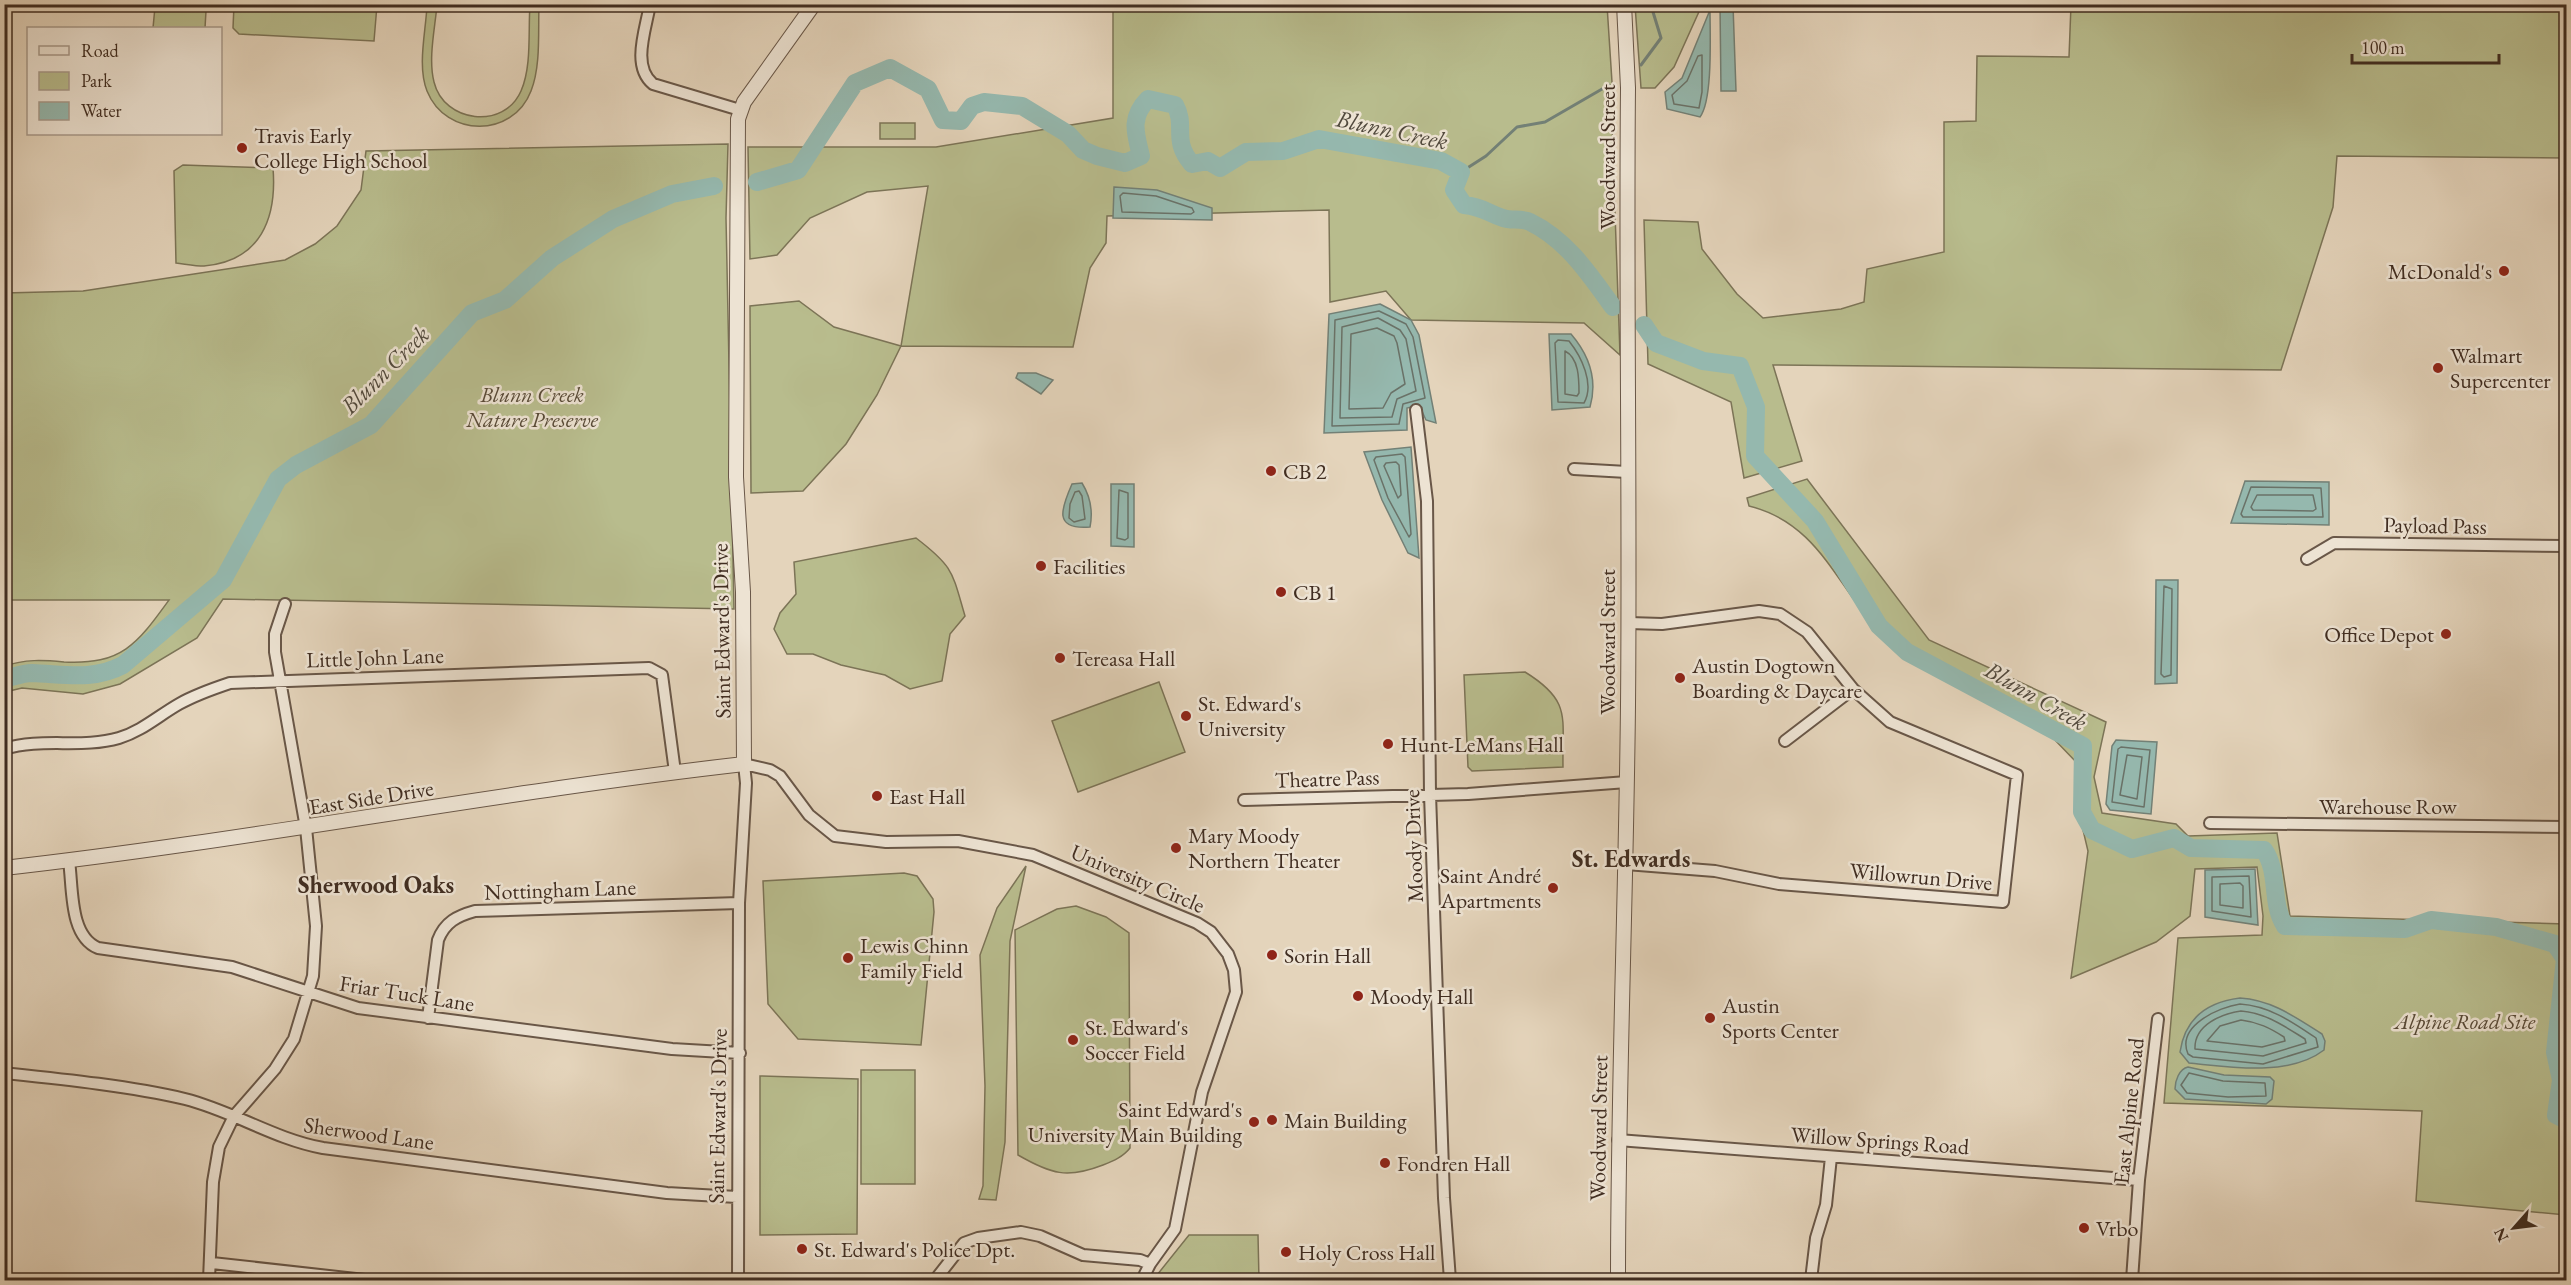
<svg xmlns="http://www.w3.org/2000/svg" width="2571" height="1285" font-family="'EB Garamond',serif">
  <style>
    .green { fill: #b8bc8d; stroke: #7c7457; stroke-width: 1.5 }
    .water { fill: #95b8ae; stroke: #738076; stroke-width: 1.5 }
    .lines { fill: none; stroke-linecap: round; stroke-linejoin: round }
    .shore { stroke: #6a7268; stroke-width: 1.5 }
    .stream { stroke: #738076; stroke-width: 3 }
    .river { stroke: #95b8ae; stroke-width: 18 }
    .minor-casing { stroke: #695748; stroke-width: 14 }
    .tertiary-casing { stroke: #695748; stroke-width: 16 }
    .minor { stroke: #ede3d3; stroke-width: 10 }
    .tertiary { stroke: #ede3d3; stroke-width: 14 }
    .poi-dot { fill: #8f2418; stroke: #ede3d3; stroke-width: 2 }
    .labels { text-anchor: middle; stroke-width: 5; stroke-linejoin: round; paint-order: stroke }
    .poi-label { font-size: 22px; fill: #402d21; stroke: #ede3d3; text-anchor: start }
    .street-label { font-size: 22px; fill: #402d21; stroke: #ede3d3 }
    .park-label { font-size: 22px; font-style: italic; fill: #584a37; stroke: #ede3d3 }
    .water-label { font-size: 24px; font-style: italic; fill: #51493d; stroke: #ede3d3 }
    .neighbourhood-label { font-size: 24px; font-weight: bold; fill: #402d21; stroke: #ede3d3 }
  </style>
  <rect width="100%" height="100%" fill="#e4d4bb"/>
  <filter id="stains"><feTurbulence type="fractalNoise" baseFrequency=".00333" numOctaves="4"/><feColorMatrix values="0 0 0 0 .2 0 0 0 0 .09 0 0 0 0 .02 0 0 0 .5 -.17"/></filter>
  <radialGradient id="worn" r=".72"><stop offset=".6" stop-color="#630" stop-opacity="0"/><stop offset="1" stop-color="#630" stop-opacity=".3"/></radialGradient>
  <path class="green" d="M 234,5 L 377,5 L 374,41 L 239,34 L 233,28 Z
    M 427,5 L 437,5 C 435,28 428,59 434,82 C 444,123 504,130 521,91 C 532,66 528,31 530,5 L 539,5 C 538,31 541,66 531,91 C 513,138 446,138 427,91 C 417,66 426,31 427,5 Z
    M 1113,5 L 1607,5 L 1614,113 L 1612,127 L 1620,355 L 1584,323 L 1411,320 L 1386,291 L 1330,302 L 1329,210 L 1107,216 L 1106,243 L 1090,268 L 1073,347 L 901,346 L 877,395 L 846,444 L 803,491 L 751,493 L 750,306 L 799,301 L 834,327 L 901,346 L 928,186 L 867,192 L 810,218 L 777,255 L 750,259 L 748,147 L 936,147 L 1113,118 Z
    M 1635,5 L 1702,5 L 1674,67 L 1655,88 L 1641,88 Z
    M 2071,5 L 2566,5 L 2566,158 L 2337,156 L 2333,207 L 2281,370 L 1773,365 L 1802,461 L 1744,478 L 1731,402 L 1648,364 L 1644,220 L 1698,222 L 1702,249 L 1737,294 L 1763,318 L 1841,309 L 1864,302 L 1867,269 L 1944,252 L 1944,122 L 1976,121 L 1977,56 L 2069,57 Z
    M 155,7 L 206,11 L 205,28 L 153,28 Z
    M 880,123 L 915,123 L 915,139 L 880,139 Z
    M 728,144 L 726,218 L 734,609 L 223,599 L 197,638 L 120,684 L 83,694 L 22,688 L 5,692 L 5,666 C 25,659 43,660 64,662 C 122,665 137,644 169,600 L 5,600 L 5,293 L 83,291 L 285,260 L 315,244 L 337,226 L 361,190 L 366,151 Z
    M 183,165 L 273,168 C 277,218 261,261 204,266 C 195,266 185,264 176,263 L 174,171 Z
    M 1807,479 L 1929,640 L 2106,722 L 2094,777 L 2102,813 L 2176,824 L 2188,836 L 2277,833 L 2290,916 L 2566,924 L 2566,1215 L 2416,1201 L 2422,1111 L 2164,1103 L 2178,938 L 2262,935 L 2263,916 L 2257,867 L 2195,869 L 2190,916 L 2156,942 L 2071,978 L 2088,851 L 2078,809 L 2079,765 L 2053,738 L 1913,659 C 1900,649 1885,639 1874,626 C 1834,579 1815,522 1749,506 L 1747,498 Z
    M 916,538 C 954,567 952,572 965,616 L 950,634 L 942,681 L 910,689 L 885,675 L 841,665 L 813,654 L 787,654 L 774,629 L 780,613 L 796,594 L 794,562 Z
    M 1525,672 C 1572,701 1562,717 1563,767 L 1472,771 L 1468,767 L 1464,675 Z
    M 1159,682 L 1185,752 L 1078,792 L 1052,721 Z
    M 1026,866 L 1010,941 L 1005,1142 L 996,1200 L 979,1199 L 983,1186 L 985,1086 L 980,955 L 997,908 Z
    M 904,873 L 917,876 L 933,899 L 934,912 L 921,1045 L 798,1039 L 768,1004 L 763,881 Z
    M 1076,906 L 1106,917 L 1129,933 L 1130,1148 C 1123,1157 1113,1161 1103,1165 C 1067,1179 1051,1174 1018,1155 L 1015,930 L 1057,909 Z
    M 861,1070 L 915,1070 L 915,1184 L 861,1184 Z
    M 760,1076 L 858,1079 L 857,1234 L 760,1235 Z
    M 1189,1235 L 1258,1235 L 1259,1280 L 1153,1280 Z"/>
  <path class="water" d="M 1720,5 L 1733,5 L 1736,91 L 1721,91 Z
    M 1710,10 C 1710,35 1713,100 1700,117 L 1667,109 L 1665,92 L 1682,78 Z
    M 1114,187 L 1157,190 L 1212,208 L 1212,220 L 1113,218 Z
    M 1380,304 L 1411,320 L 1419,335 L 1436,423 L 1426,420 L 1419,405 L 1407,408 L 1407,430 L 1324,433 L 1329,314 Z
    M 1549,334 L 1571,334 C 1589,355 1598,379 1590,407 L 1552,410 Z
    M 1018,373 L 1036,373 L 1053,380 L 1041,394 L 1016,378 Z
    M 1411,447 L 1419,558 L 1408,553 L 1382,500 L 1364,452 Z
    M 2245,481 L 2329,482 L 2329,525 L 2231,523 Z
    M 1082,483 C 1090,496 1093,512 1090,527 C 1053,530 1061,509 1072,484 Z
    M 1111,484 L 1134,484 L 1134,547 L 1111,546 Z
    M 2156,580 L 2178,580 L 2177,683 L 2155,684 Z
    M 2116,740 L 2157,742 L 2151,814 L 2110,810 L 2106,804 L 2112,746 Z
    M 2255,869 L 2258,925 L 2205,917 L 2205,870 Z
    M 2240,998 C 2272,1000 2295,1017 2322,1034 L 2325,1041 L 2324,1050 C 2289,1077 2230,1067 2189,1063 L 2180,1052 C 2185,1018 2207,1002 2240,998 Z
    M 2188,1067 L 2224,1075 L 2270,1077 L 2274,1081 L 2272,1099 L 2266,1104 L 2185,1099 L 2175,1089 C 2175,1081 2179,1069 2188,1067 Z"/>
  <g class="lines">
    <path class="shore" d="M 1702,55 L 1702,92 L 1699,108 L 1674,104 L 1672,95 L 1687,81 L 1698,56 Z
      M 1123,193 L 1156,196 L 1192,208 L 1194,212 L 1191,214 L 1122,212 L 1120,196 Z
      M 1379,311 L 1406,324 L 1413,337 L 1425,398 L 1403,404 L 1399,424 L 1332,426 L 1335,320 Z
      M 1378,318 L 1400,330 L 1406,339 L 1416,391 L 1397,399 L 1392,417 L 1340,418 L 1342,327 Z
      M 1377,328 L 1394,336 L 1397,343 L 1405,384 L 1391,393 L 1383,408 L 1349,409 L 1351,334 Z
      M 1558,340 L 1569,341 C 1581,356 1595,384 1584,403 L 1558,402 L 1555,343 Z
      M 1565,351 C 1579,358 1579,379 1579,393 L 1577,396 L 1565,394 Z
      M 1402,454 L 1405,457 L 1411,534 L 1409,537 L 1388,498 L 1374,460 L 1376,457 Z
      M 1396,462 L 1399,465 L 1401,495 L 1398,498 L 1384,466 L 1386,463 Z
      M 2251,487 L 2321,488 L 2323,517 L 2243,517 L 2241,514 Z
      M 1119,490 L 1128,493 L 1128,538 L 1125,540 L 1117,538 Z
      M 1079,491 L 1082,496 L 1085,519 L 1074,522 L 1069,518 L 1070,504 L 1075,492 Z
      M 2257,495 L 2313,495 L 2316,509 L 2313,511 L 2253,510 L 2251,507 Z
      M 2164,586 L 2172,589 L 2171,675 L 2164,677 L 2161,674 Z
      M 2121,747 L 2150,750 L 2144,807 L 2112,802 L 2118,749 Z
      M 2127,755 L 2142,757 L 2137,799 L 2120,795 Z
      M 2249,876 L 2251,917 L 2212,911 L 2212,877 Z
      M 2240,883 L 2243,886 L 2243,908 L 2220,905 L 2220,884 Z
      M 2240,1004 C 2270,1006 2292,1022 2316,1038 L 2318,1047 L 2263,1064 L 2193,1057 L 2188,1054 C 2176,1026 2219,1007 2240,1004 Z
      M 2241,1011 C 2266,1013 2284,1026 2305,1039 L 2306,1043 L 2263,1056 L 2195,1049 C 2194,1025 2221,1014 2241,1011 Z
      M 2241,1020 C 2258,1022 2270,1028 2284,1037 L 2285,1041 L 2262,1047 L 2207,1041 L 2220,1026 Z
      M 2189,1073 L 2223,1081 L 2265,1083 L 2266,1096 L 2228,1097 L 2187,1093 L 2181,1085 Z"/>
    <path class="stream" d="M 1641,65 L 1661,38 L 1653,12 L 1657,4
      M 1461,172 L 1486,156 L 1517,127 L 1545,122 L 1609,85"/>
    <path class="river" d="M 757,182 L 798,170 L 855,83 L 890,68 L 928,89 L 943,120 L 961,121 L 972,106 L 984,102 L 1022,106 L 1068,134 L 1083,150 L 1097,156 L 1125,163 L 1141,156 C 1136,135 1129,118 1148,99 L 1175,105 C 1187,126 1171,140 1192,164 L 1208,161 L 1220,168 L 1246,152 L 1283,151 L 1319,139 L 1441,161 L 1461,172 L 1454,190 L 1464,205 C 1484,207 1487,213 1503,218 C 1511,221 1522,218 1530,222 C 1567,240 1590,275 1613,307
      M 1644,325 L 1656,343 L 1703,361 L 1740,366 L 1756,407 L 1755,456 L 1815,521 L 1879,626 L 1907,652 L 2083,746 L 2082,812 L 2092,830 L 2132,849 L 2174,838 L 2191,848 L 2264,850 C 2280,873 2270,903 2285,926 L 2405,929 L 2431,920 L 2496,927 L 2555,944 L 2565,959 L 2555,1052 L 2561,1080 L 2556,1115 L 2566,1120
      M 4,679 C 13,677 23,673 32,673 C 64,674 93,681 123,665 L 223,580 L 278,479 L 296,465 L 371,425 L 472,313 L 505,300 L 552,258 L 613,219 L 672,194 L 714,186"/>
    <defs>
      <path id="minor" d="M 650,4 C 646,29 631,66 653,84 L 740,110
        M 1416,410 L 1427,501 L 1430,794 L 1444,1198 L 1450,1280
        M 1574,469 L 1627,472
        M 2307,559 L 2334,543 L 2566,546
        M 1785,741 L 1853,689
        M 4,749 C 42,737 81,749 119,738 C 142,731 158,716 179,704 C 195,695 212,689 230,683 L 649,668 L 662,675 L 675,772
        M 1244,800 L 1468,794 L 1627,782
        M 2210,823 L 2566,827
        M 69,861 C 73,888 69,936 98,948 L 232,967 L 358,1008 L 672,1049 L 740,1053
        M 1626,864 L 1715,871 L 1779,884 L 2003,902 L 2017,775 L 1890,722 L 1853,689 L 1807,632 L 1780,614 L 1759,611 L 1662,624 L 1629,623
        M 428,1018 L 438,940 C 445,922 457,916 475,911 L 739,903
        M 4,1073 C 61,1079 130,1086 185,1099 C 233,1111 274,1139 323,1148 L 667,1193 L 737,1197
        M 1618,1140 L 2139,1180
        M 212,1263 L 365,1280
        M 209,1280 L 213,1182 L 219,1147 L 234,1116 L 275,1069 L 294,1039 L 313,976 L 316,926 L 306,828 L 275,652 L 275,634 L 285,604
        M 738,1280 L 739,903 L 746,783 L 744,764 L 770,770 L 780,776 L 809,815 L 835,836 L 886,842 L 958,841 L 1033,855 L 1197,923 L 1211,932 L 1228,954 L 1234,970 L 1236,992 L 1202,1092 L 1175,1229 L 1150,1264 L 1142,1280
        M 935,1280 L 964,1243 L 978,1238 L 1021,1232 L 1040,1236 L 1083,1255 L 1140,1260 L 1150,1264
        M 1811,1280 L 1816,1238 L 1826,1205 L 1831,1157
        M 2132,1280 L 2139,1180 L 2158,1019"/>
      <path id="tertiary" d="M 4,868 C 252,840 497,792 744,764 L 743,592 L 736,477 L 738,119 L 744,102 L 814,4
        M 1618,1280 C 1618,1089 1626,897 1628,705 C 1630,499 1626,294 1628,88 L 1624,4"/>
    </defs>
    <use href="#minor" class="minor-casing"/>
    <use href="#tertiary" class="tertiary-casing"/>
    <use href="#minor" class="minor"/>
    <use href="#tertiary" class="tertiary"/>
  </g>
  <g class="poi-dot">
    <circle cx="242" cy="148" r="6"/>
    <circle cx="2504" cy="271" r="6"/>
    <circle cx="2438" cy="368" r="6"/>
    <circle cx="1271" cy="471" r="6"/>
    <circle cx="1041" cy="566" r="6"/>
    <circle cx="1281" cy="592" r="6"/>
    <circle cx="2446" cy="634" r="6"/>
    <circle cx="1060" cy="658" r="6"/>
    <circle cx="1680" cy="678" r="6"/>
    <circle cx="1186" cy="716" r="6"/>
    <circle cx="1388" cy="744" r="6"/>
    <circle cx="877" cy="796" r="6"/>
    <circle cx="1176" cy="848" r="6"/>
    <circle cx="1553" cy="888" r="6"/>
    <circle cx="1272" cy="955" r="6"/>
    <circle cx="848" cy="958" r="6"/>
    <circle cx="1358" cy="996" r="6"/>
    <circle cx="1710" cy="1018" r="6"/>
    <circle cx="1073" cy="1040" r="6"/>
    <circle cx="1272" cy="1120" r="6"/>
    <circle cx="1254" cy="1122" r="6"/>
    <circle cx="1385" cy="1163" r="6"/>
    <circle cx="2084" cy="1228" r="6"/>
    <circle cx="802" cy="1249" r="6"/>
    <circle cx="1286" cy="1252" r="6"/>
  </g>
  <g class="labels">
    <g class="poi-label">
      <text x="254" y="143">Travis Early<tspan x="254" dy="25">College High School</tspan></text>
      <text x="2492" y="279" text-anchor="end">McDonald's</text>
      <text x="2450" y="363">Walmart<tspan x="2450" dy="25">Supercenter</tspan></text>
      <text x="1283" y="479">CB 2</text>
      <text x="1053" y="574">Facilities</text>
      <text x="1293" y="600">CB 1</text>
      <text x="2434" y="642" text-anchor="end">Office Depot</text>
      <text x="1072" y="666">Tereasa Hall</text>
      <text x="1692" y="673">Austin Dogtown<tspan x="1692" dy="25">Boarding &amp; Daycare</tspan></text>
      <text x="1198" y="711">St. Edward's<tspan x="1198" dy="25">University</tspan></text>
      <text x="1400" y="752">Hunt-LeMans Hall</text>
      <text x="889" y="804">East Hall</text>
      <text x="1188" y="843">Mary Moody<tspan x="1188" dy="25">Northern Theater</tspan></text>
      <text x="1541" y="883" text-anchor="end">Saint André<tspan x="1541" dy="25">Apartments</tspan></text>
      <text x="860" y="953">Lewis Chinn<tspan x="860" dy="25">Family Field</tspan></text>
      <text x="1284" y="963">Sorin Hall</text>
      <text x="1370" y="1004">Moody Hall</text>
      <text x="1722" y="1013">Austin<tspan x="1722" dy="25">Sports Center</tspan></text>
      <text x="1085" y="1035">St. Edward's<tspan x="1085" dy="25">Soccer Field</tspan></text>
      <text x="1242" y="1117" text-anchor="end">Saint Edward's<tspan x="1242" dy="25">University Main Building</tspan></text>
      <text x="1284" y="1128">Main Building</text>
      <text x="1397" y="1171">Fondren Hall</text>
      <text x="2096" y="1236">Vrbo</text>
      <text x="814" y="1257">St. Edward's Police Dpt.</text>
      <text x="1298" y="1260">Holy Cross Hall</text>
    </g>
    <g class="street-label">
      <text transform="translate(1607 157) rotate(-90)" y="8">Woodward Street</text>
      <text transform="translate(2435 525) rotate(1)" y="8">Payload Pass</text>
      <text transform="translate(721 631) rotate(-91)" y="8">Saint Edward's Drive</text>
      <text transform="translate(1607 642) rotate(-90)" y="8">Woodward Street</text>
      <text transform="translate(375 657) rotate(-2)" y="8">Little John Lane</text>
      <text transform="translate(1327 778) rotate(-2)" y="8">Theatre Pass</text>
      <text transform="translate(371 797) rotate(-9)" y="8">East Side Drive</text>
      <text x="2388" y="814">Warehouse Row</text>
      <text transform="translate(1413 846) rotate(-92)" y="8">Moody Drive</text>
      <text transform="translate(1921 876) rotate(5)" y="8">Willowrun Drive</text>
      <text transform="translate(1138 878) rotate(23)" y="8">University Circle</text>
      <text transform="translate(560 889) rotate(-2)" y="8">Nottingham Lane</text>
      <text transform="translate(407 993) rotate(9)" y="8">Friar Tuck Lane</text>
      <text transform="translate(2128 1111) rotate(-84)" y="8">East Alpine Road</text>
      <text transform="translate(717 1116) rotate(-89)" y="8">Saint Edward's Drive</text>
      <text transform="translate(1598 1128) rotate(-89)" y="8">Woodward Street</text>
      <text transform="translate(369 1133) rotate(8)" y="8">Sherwood Lane</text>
      <text transform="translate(1880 1140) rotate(4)" y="8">Willow Springs Road</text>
    </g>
    <g class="park-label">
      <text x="532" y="402">Blunn Creek<tspan x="532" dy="25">Nature Preserve</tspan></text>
      <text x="2465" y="1029">Alpine Road Site</text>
    </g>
    <g class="water-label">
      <text transform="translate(1392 130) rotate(12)" y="8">Blunn Creek</text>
      <text transform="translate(385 370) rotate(-45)" y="8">Blunn Creek</text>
      <text transform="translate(2036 696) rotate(30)" y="8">Blunn Creek</text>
    </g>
    <g class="neighbourhood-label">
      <text x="1631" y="867">St. Edwards</text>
      <text x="376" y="893">Sherwood Oaks</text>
    </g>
  </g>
  <rect width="2571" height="1285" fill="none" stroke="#e4d4bb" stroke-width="24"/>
  <rect x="6" y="6" width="2559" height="1273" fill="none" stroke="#402d21" stroke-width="3"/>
  <rect x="12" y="12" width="2547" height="1261" fill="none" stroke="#402d21" stroke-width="1.5"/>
  <rect x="27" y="27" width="195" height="108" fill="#ede3d3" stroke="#a89a8c" stroke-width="1.5"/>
  <rect x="39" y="46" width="30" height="9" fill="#ede3d3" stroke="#a89a8c" stroke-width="1.5"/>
  <text x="81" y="57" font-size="18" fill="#402d21">Road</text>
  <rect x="39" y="72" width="30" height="18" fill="#b8bc8d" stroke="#a89a8c" stroke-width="1.5"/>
  <text x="81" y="87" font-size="18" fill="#402d21">Park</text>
  <rect x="39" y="102" width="30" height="18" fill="#95b8ae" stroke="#a89a8c" stroke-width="1.5"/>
  <text x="81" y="117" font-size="18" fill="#402d21">Water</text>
  <g transform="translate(2514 1228) rotate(242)" stroke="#ede3d3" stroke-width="4.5" paint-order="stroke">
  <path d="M0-4.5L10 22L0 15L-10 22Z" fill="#402d21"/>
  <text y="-9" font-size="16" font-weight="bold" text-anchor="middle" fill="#402d21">N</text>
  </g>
  <path d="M2352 54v9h147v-9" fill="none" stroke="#402d21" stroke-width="3"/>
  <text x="2361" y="54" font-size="18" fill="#402d21" stroke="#ede3d3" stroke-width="4.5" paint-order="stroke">100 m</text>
  <rect width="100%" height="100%" filter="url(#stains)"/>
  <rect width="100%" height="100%" fill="url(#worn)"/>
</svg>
